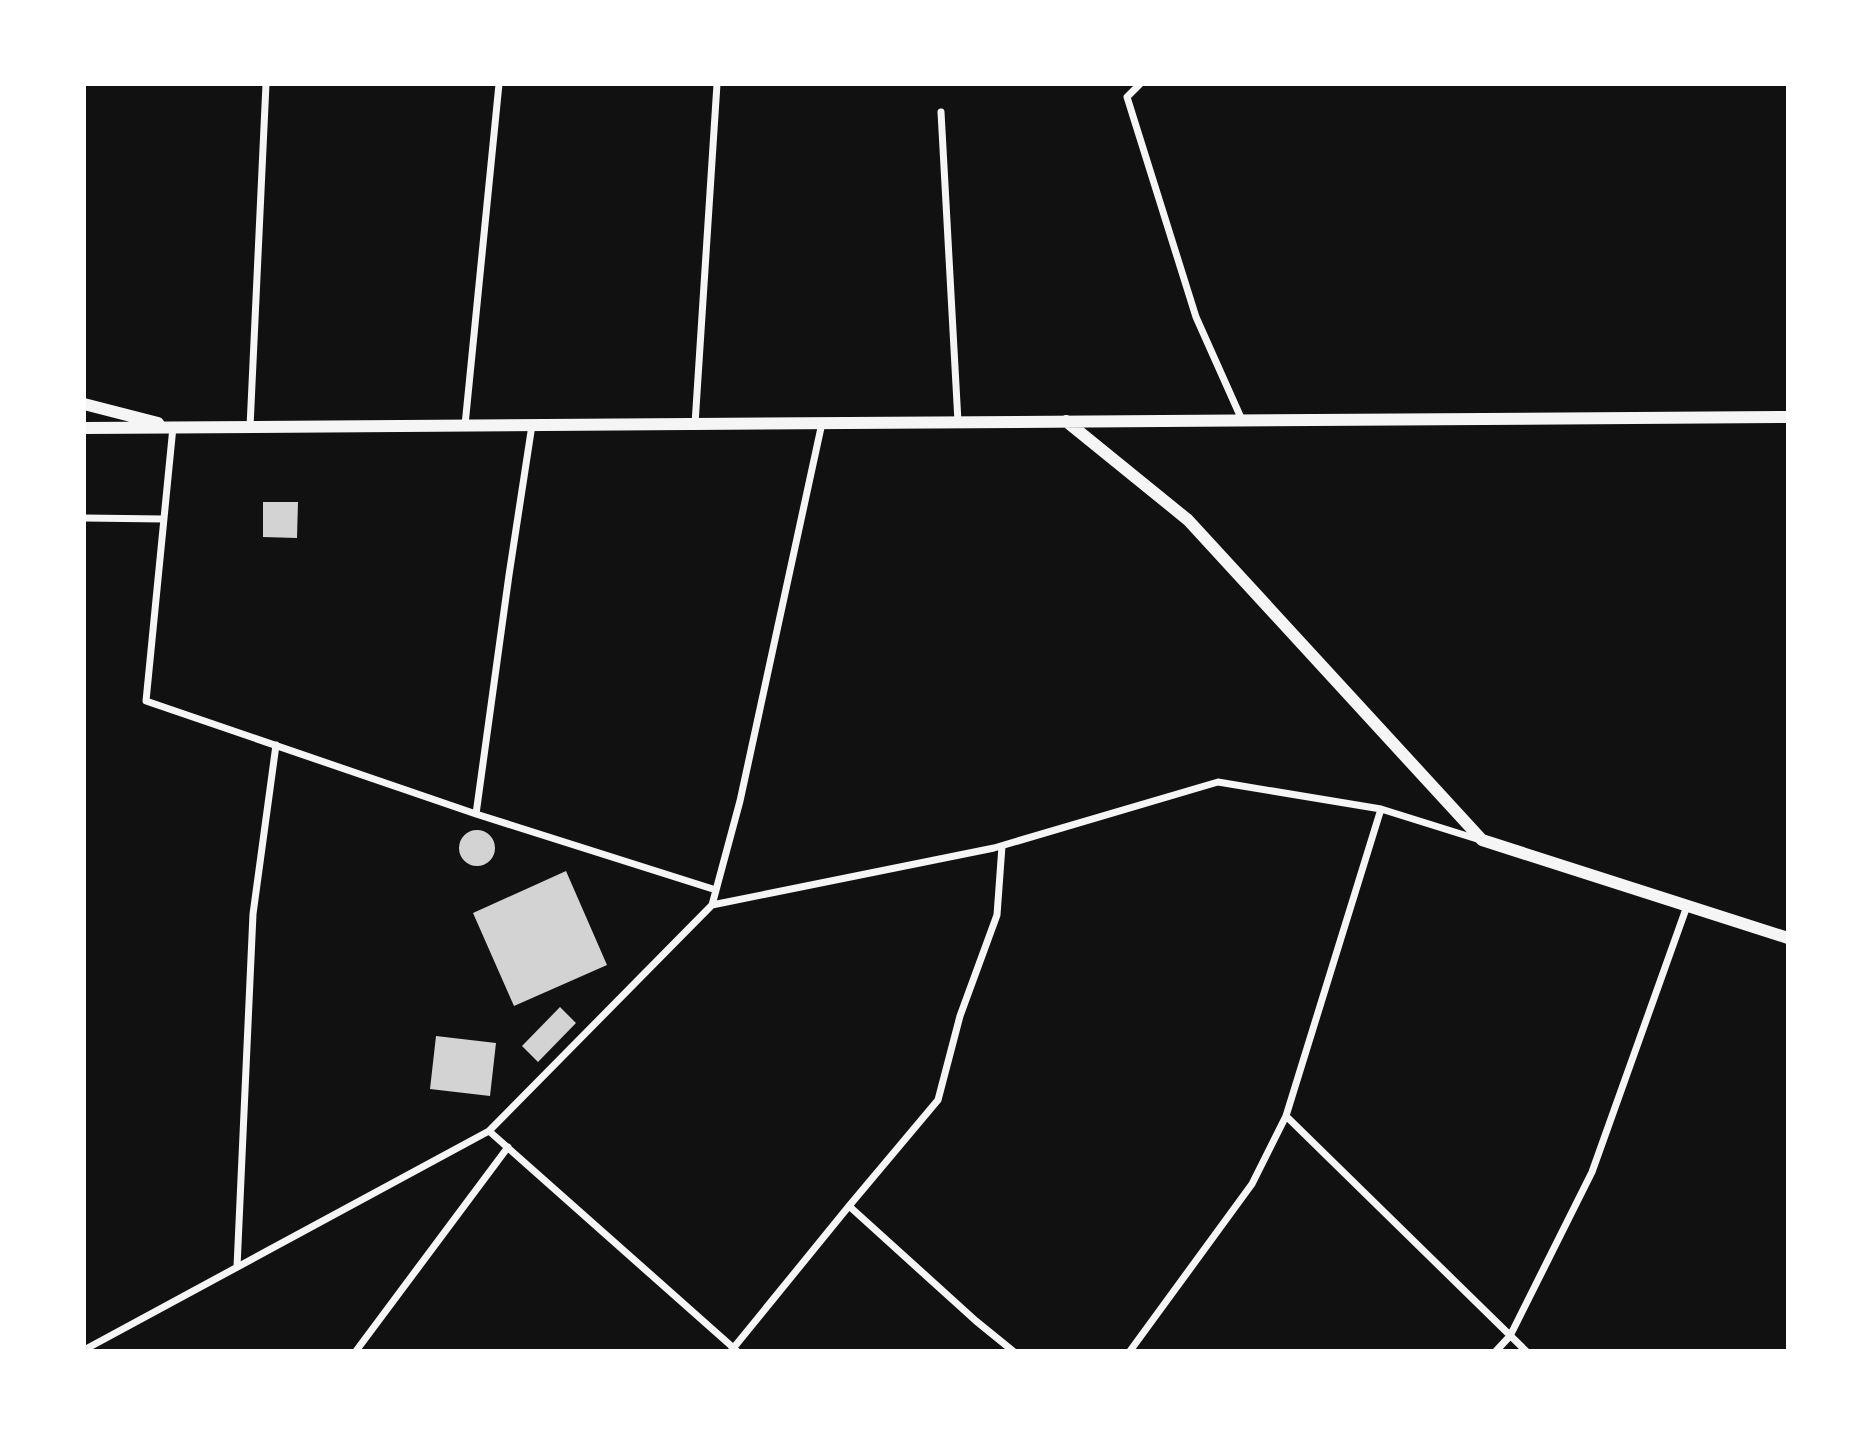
<svg xmlns="http://www.w3.org/2000/svg" width="1872" height="1435" font-family="Arial,sans-serif">
  <style>
    .building { fill: #d3d3d3 }
    .lines { fill: none; stroke-linecap: round; stroke-linejoin: round }
    .minor { stroke: #f5f5f5; stroke-width: 7 }
    .tertiary { stroke: #f5f5f5; stroke-width: 12 }
  </style>
  <rect width="100%" height="100%" fill="#111"/>
  <path class="building" d="M 263,502 L 298,502 L 297,538 L 263,537 Z
    M459 848a18 18 0 1 1 36 0a18 18 0 1 1-36 0Z
    M 566,871 L 607,965 L 514,1006 L 473,913 Z
    M 560,1007 L 576,1023 L 538,1062 L 522,1046 Z
    M 436,1036 L 496,1043 L 490,1096 L 430,1089 Z"/>
  <g class="lines">
    <path class="minor" d="M 1140,84 L 1127,97 L 1196,317 L 1242,420
      M 941,112 L 958,422
      M 695,424 L 717,84
      M 465,425 L 499,84
      M 173,427 L 146,701 L 476,814 L 716,890
      M 250,427 L 266,84
      M 84,518 L 164,519
      M 476,814 L 509,575 L 532,425
      M 712,905 L 994,848 L 1218,782 L 1381,809 L 1477,839
      M 1286,1116 L 1526,1351
      M 489,1131 L 737,1351
      M 849,1206 L 976,1321 L 1013,1351
      M 237,1267 L 253,914 L 276,745
      M 84,1350 L 489,1131 L 712,905 L 740,801 L 822,423
      M 356,1351 L 508,1147
      M 731,1351 L 849,1206 L 938,1100 L 960,1016 L 997,915 L 1002,846
      M 1130,1351 L 1252,1184 L 1286,1116 L 1381,809
      M 1496,1351 L 1510,1336 L 1592,1172 L 1687,906"/>
    <path class="tertiary" d="M 84,404 L 158,423
      M 1066,421 L 1188,520 L 1482,840 L 1788,938
      M 84,428 L 1788,417"/>
  </g>
  <rect width="1872" height="1435" fill="none" stroke="#ffffff" stroke-width="172"/>
</svg>
